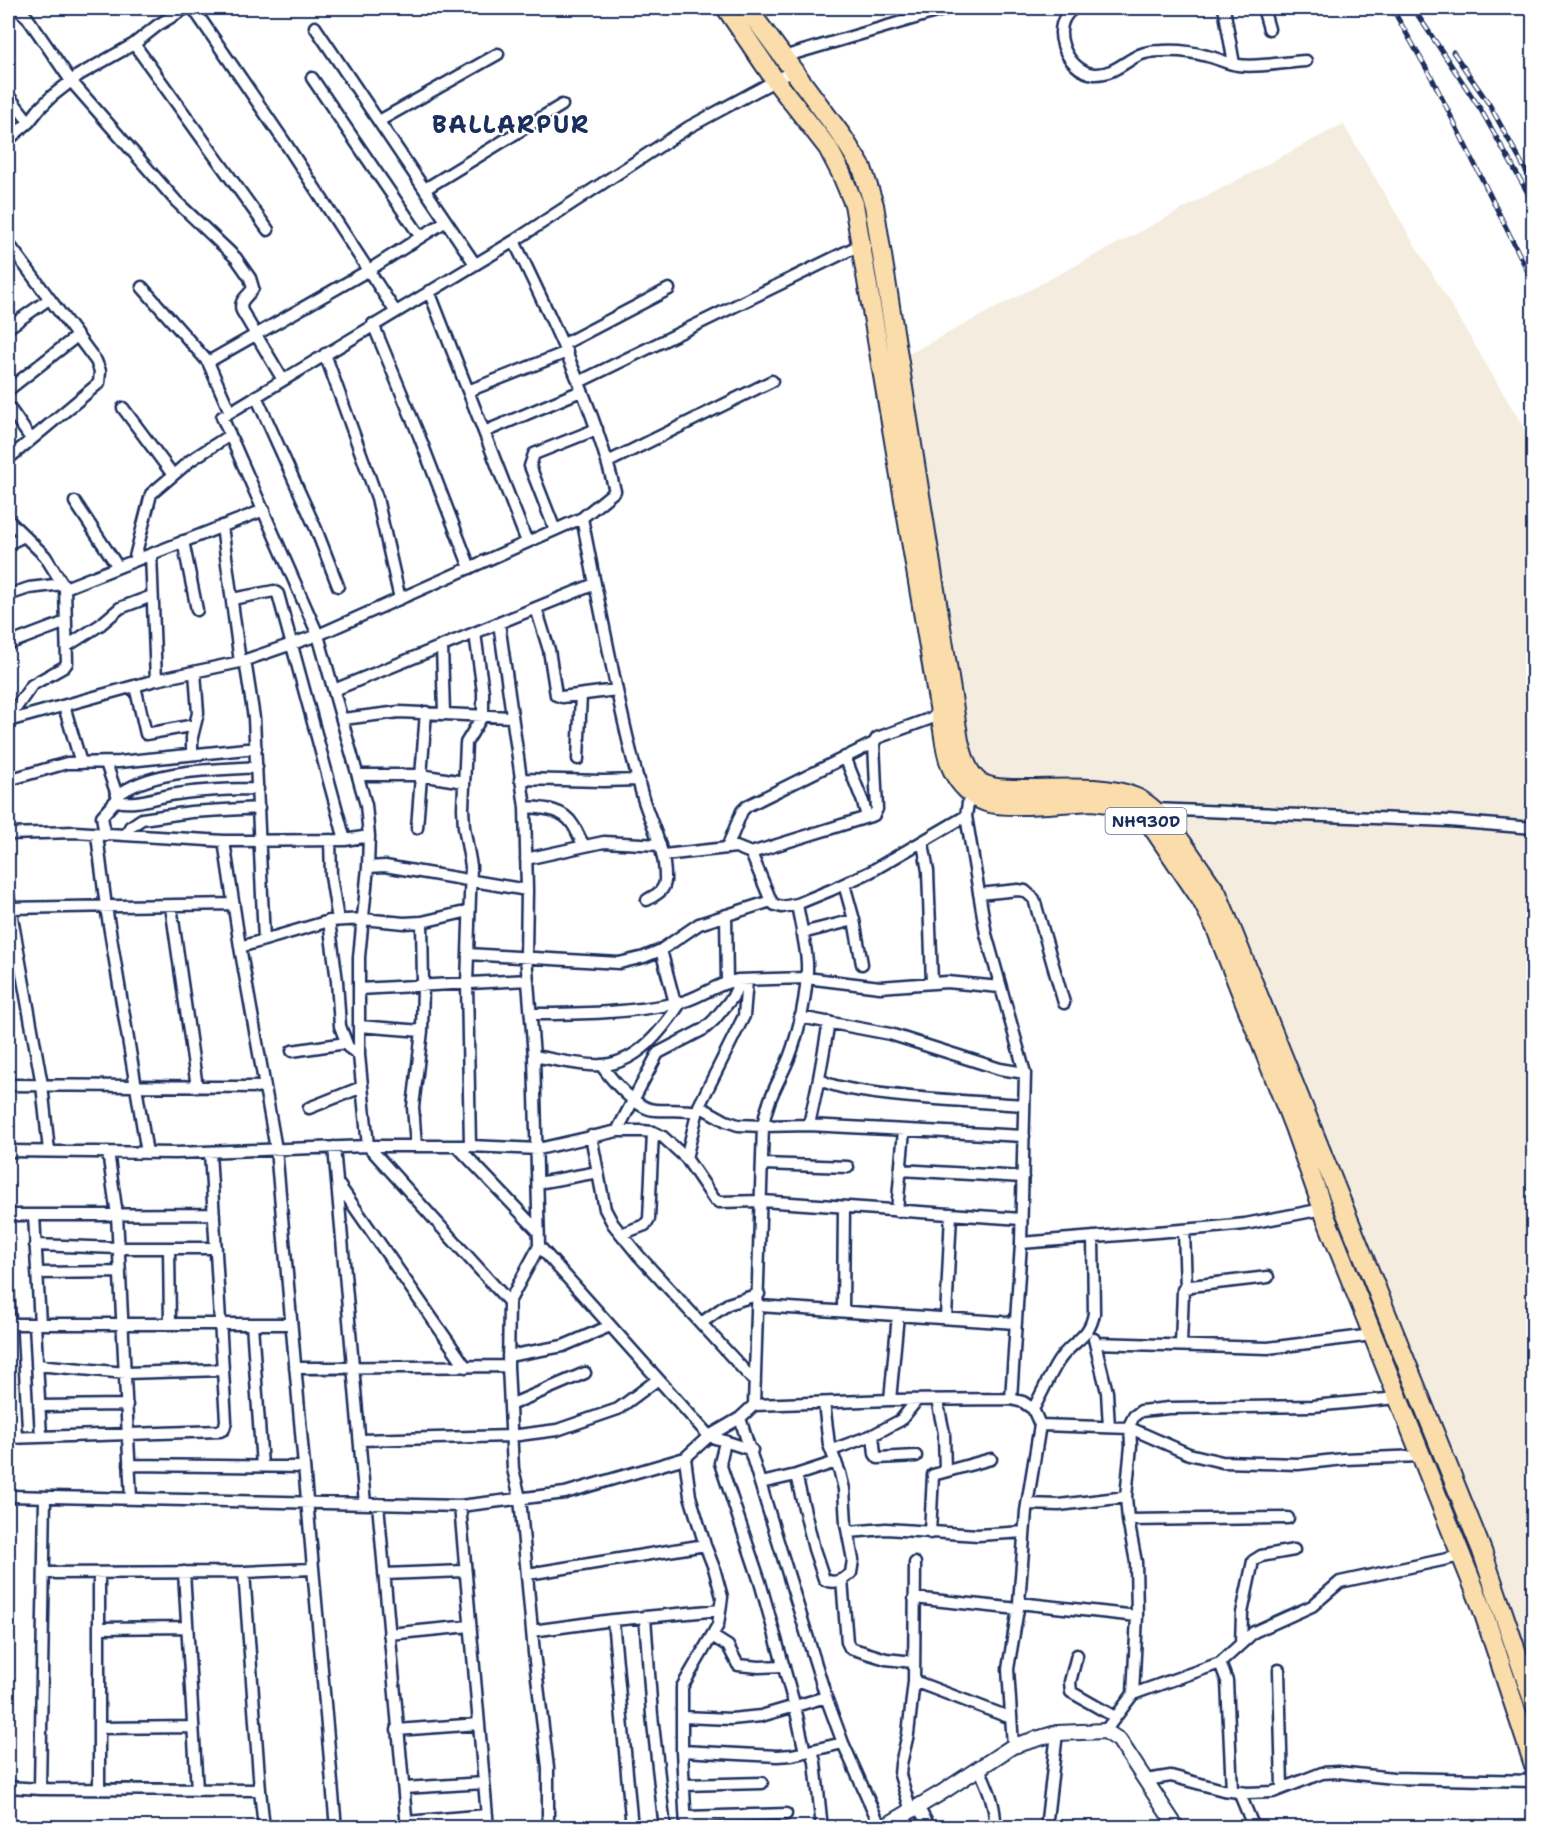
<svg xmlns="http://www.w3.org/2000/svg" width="1541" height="1835" font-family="'Shantell Sans',sans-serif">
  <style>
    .built { fill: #f4eddf }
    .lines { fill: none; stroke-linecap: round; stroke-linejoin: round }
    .minor-casing { stroke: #1b2f5e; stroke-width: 15 }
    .tertiary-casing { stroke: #1b2f5e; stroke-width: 18 }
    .trunk-casing { stroke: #1b2f5e; stroke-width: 22 }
    .minor { stroke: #fff; stroke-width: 10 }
    .tertiary { stroke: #fff; stroke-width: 14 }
    .trunk { stroke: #faddab; stroke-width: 18 }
    .rail-casing { stroke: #1b2f5e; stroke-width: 5 }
    .rail { stroke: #fff; stroke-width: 3; stroke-dasharray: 9; stroke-linecap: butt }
    .labels { text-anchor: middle; stroke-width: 4.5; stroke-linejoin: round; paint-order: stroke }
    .shield { fill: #fff; stroke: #5f6d8e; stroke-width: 1.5 }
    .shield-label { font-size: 16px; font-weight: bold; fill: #1b2f5e }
    .district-label { font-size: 24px; font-weight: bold; letter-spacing: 1.5px; fill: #1b2f5e; stroke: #fff }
  </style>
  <rect width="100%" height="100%" fill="#fff"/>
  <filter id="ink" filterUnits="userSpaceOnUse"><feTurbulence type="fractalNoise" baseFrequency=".0167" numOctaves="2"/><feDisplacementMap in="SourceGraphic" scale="12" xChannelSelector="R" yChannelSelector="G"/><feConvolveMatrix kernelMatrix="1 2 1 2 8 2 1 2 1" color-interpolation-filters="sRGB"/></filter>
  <g filter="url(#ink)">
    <path class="built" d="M 1343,124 L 1533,443 L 1533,1683 L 1231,921 L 1172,818 L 1136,785 L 1014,782 L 983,777 L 969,746 L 901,358 Z"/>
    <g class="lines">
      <defs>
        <path id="minor" d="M 17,8 L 27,17 L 71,81 L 176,201 L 236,258 L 250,278 L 253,288 C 249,296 238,300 242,311 L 283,380
          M 193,8 L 286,144 L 395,311
          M 1075,8 C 1047,23 1065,71 1094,74 C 1113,75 1124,62 1139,55 C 1146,52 1155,51 1162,51 C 1176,50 1193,52 1207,56 C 1217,58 1227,64 1238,65 C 1259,68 1284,62 1306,61
          M 1224,8 L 1234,64
          M 1263,8 L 1269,29
          M 315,27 L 475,264
          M 134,44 L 268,230
          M 783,57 L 949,8
          M 312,78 L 420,236
          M 8,95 L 29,122
          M 379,121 L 498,54
          M 8,140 L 29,122 L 40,108 L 52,96 L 79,75 L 134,44 L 158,25 L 186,8
          M 425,189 L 562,105
          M 514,241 C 553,322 593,403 615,491 L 582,518
          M 8,243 L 96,361 L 100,371 L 99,383 L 8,459
          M 142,287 L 208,362 L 230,412
          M 429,291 L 527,542
          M 373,324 L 420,438 L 470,568
          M 8,328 L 49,299
          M 564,344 L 669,289
          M 325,354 L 377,498 L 400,599
          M 208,362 L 369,270 L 446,221
          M 579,382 L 860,245
          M 8,390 L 77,336
          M 468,391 L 567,352
          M 256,396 L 316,529 L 338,586
          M 8,406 L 31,439
          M 123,408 L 173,475
          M 484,432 L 581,391
          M 608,462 L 772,381
          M 75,502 L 118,567
          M 8,520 L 45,556 L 65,588
          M 222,526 L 240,662
          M 555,530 L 530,466 L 534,454 L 597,429
          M 183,541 L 197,610
          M 8,544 L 24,536
          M 151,554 L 156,680
          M 134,561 L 151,494 L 191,460 L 230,435
          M 8,595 L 29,588 L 63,584
          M 232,599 L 274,591 L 278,594 L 345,840
          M 536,608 L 549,650 L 556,695 L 562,697 L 616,690
          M 499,623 L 525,807
          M 8,644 L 66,622
          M 67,646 L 100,625 L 120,608 L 152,596
          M 442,646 L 444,713
          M 245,660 L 254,718 L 264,940
          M 135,686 L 146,734 L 195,725
          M 334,690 L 595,584 C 610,655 623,728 643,798 C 652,827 666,850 665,881 C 664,892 655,895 647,900
          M 64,706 L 81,763
          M 8,719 L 32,685 L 64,667 L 67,663 L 65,588 L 264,510
          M 343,719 L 399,712 L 511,717
          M 8,721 L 156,680 L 240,662 L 318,635 L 582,518 L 595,584
          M 192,754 L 192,737 L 198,713 L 195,672
          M 845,757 L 863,802 L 867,817
          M 578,759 L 581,695
          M 358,775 L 420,775 L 464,782
          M 520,779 L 603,781 L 639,780
          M 8,780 L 67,763 L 119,762 L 256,748
          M 970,790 L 966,816 L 986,934 L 1025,1073 L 1021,1243 L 1011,1399
          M 118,795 C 155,768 213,771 257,767
          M 117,801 C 137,806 157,796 177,794 C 204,790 231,789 258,789
          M 1153,809 L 1449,821 L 1534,828
          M 417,828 L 426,712
          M 8,834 L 75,832 L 224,841 L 345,840 L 369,836
          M 97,835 L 106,907 L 147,1153
          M 105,835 L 102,816 L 118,798 L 106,763
          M 126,835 L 130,827 L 142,819 L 191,812 L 259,808
          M 330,840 L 331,876 L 338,920
          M 224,841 L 240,947 L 276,1149 L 336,1828
          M 923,843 L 928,871 L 932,983
          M 727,848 L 742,811 L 747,806 L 874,743
          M 751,853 L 874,815 L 877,809 L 874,743 L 877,738 L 940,715
          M 664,855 L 736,847 L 751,853 L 771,901 L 775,905 L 782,907 L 797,904 L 831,890 L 870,872 L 966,816
          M 526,859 L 585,846
          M 368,867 L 385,866 L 527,890 L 525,807 C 542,808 563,808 573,825 C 578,832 579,839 585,846 L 604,842 L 660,845
          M 844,884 L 854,920 L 862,964
          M 527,890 L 526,957 L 534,1056 L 539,1246 L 709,1436 L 752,1450
          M 979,894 L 1018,890 L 1025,891 L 1034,899 L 1064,1003
          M 8,895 L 42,1085 L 49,1151
          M 171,906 L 197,1087
          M 8,908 L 234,904
          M 726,915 L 727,982
          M 329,921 L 337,981 L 340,1026 L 348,1047 L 359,1055
          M 802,933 L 854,920
          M 240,947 L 329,921 L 363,919 L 404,923 L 422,922 L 469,911
          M 661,950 L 675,1003
          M 468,954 L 619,963 L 644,957 L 661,950 L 699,924 L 771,901
          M 359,989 L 528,980
          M 532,1014 C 581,1014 629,1013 678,1003 C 699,999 716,983 738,980 L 806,978 L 880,987 L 947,982 L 1000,987
          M 800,1017 L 890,1034 L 1000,1069 L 1025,1073
          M 829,1022 L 819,1078 C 836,1097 992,1102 1024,1105
          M 359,1026 L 422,1031
          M 292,1051 L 346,1043
          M 534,1056 C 553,1059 585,1067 603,1065 C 639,1062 663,1029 681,1002
          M 601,1065 C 612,1080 636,1109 655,1110 C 669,1111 683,1109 697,1112
          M 8,1085 L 265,1087
          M 699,1106 L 726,1121 L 738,1125 L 763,1126 L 809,1125 L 1024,1136
          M 309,1108 L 362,1087
          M 809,1125 L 819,1078
          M 617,1131 L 658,1053 L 704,1029 L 714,1020 L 732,998 L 736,990 L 738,980
          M 591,1136 L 605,1209 L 613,1224 L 639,1256 L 755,1382
          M 416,1146 L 413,1107 L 422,1031 L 423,985 L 422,922
          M 457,1146 L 538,1231
          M 470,1146 L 467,983 L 471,866 L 464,827 L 463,808 L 466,743 L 483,715 L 483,692 L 475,633
          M 334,1147 L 365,1504
          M 8,1151 L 176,1153 L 368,1146 L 470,1146 L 538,1149 L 617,1131 L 642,1131 L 653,1132 L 663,1137 L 686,1158 L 714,1199 L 719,1202 L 762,1201 L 1021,1219
          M 108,1152 L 117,1215 L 131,1498
          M 686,1158 L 699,1106 L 744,1016 L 747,980
          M 763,1164 L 848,1167
          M 900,1170 L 1023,1177
          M 538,1183 L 598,1172
          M 339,1185 L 466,1367
          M 897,1211 L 904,1130
          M 34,1215 L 40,1324
          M 8,1216 L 15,1215 L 214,1214
          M 1184,1230 L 1186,1288
          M 621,1234 L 645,1225 L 649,1219 L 653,1132
          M 1021,1243 L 1206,1228 L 1245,1224 L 1323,1209
          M 35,1245 L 118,1248 L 216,1248
          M 539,1246 L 509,1302 L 508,1366 L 513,1469 L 520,1498 L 534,1653 L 548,1768 L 548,1828
          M 169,1248 L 170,1324
          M 37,1273 L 120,1272
          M 8,1286 L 16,1438
          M 509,1302 L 368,1146 L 359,1055 L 359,957 L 368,867 L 369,836 L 366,805 L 318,635 L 222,417 L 514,241 L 689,127 L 793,71
          M 759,1306 L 1016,1323
          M 843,1311 L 844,1207
          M 946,1318 L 951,1214
          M 701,1323 L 728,1304 L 759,1294
          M 8,1324 L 291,1324
          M 35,1324 L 41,1437
          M 252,1324 L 262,1466
          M 1094,1339 L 1107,1392 L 1109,1427
          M 1095,1343 L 1268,1348 L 1372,1335
          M 1181,1345 L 1183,1290 L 1191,1286 L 1268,1277
          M 508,1356 L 563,1346 L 610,1326
          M 37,1365 L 126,1373 L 223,1370
          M 295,1368 L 508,1366
          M 890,1400 L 898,1315
          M 937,1400 L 944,1433 L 945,1471
          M 510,1405 L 585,1373
          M 754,1405 L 763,1126 C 767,1099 779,1082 789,1058 C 799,1032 808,991 807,963 C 806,944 800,923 797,904
          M 39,1406 L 127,1405
          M 1033,1409 C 1042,1394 1049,1376 1058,1362 C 1071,1341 1090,1339 1094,1313 L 1093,1237
          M 740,1418 L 826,1697 L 843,1743 L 881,1828
          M 1040,1425 L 1130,1428 L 1189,1454 L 1222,1462 L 1298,1464 L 1344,1459 L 1420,1456
          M 873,1435 L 875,1454 L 878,1458 L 916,1456
          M 8,1438 L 220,1431 L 224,1429 L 226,1421 L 210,1152
          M 360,1440 L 511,1436 L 557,1430 L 618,1409 L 657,1380
          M 725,1442 L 720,1463 L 760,1582 L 795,1707 L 805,1752
          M 832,1450 L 873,1435 L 901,1420 L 917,1400
          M 685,1458 L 690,1496 L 705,1545 L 714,1568 L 722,1597 L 718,1625 L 682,1687 L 682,1751 L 686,1828
          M 129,1465 L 304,1467
          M 796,1475 L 814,1549 L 824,1579 C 833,1585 844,1580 851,1573 L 853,1560 L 846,1524 L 844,1489 L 840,1473 L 829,1445 L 824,1403
          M 761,1483 L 796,1475 L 836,1462
          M 8,1496 L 460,1506 L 565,1493 L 685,1458 L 709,1436 L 740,1418 L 754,1405 L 890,1400 L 1011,1399 L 1023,1402 L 1033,1409 L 1040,1425 L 1026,1511 L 1019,1603 L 1008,1669 L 1013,1746
          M 378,1504 L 407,1828
          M 1027,1504 L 1059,1505 L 1126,1497
          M 460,1506 L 488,1828
          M 1128,1520 L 1288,1518
          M 848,1532 L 886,1529 L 978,1535 L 1024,1532
          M 930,1533 L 933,1475 L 991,1459
          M 915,1563 L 914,1681 L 1011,1718
          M 184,1572 L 197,1790
          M 44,1573 L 244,1572
          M 384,1574 L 465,1571
          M 528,1574 L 705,1545
          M 842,1580 L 847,1642 L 850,1648 L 886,1659 L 913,1662
          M 914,1598 L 1018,1609
          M 1019,1603 L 1137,1616
          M 645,1617 L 652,1715 L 665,1828
          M 613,1620 L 632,1828
          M 99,1628 L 187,1627
          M 532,1631 L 613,1620 L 720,1610
          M 389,1634 L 470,1626
          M 712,1636 L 728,1646 L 738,1665 L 759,1667 L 784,1666
          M 1241,1644 L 1242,1613 L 1253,1561 L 1261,1556 L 1294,1550
          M 1077,1655 L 1070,1682 L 1071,1692 L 1115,1717
          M 1220,1663 L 1227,1681 L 1232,1791
          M 1279,1670 L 1282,1788
          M 1133,1694 L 1137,1616 L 1136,1562 L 1128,1520 L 1126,1497 L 1131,1446 L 1130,1424 L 1134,1416 L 1141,1411 L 1169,1408 L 1313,1406 L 1397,1398
          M 682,1717 L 731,1719 L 761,1716 L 826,1697
          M 99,1728 L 193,1727
          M 397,1730 L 479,1724
          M 1105,1731 L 1133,1694 L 1220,1663 L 1254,1632 L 1312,1606 L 1340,1582 L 1461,1556
          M 812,1750 L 815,1762 L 822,1828
          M 682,1751 L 777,1756 L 792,1755 L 843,1743
          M 979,1768 C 988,1788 996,1805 995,1828
          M 1146,1780 L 1171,1776 L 1223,1790 L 1247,1793 L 1273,1792 L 1322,1773 L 1338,1772 L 1393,1778 L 1534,1781
          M 684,1785 L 762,1783
          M 8,1787 L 40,1789 L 260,1790 L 264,1828
          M 404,1788 L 484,1783
          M 40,1789 L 45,1498
          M 99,1789 L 99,1573
          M 260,1790 L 244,1572 L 312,1569
          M 1239,1792 L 1254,1828
          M 918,1807 L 930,1828
          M 911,1811 L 900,1775 L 901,1764 L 908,1734 L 914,1681
          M 686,1817 L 786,1814
          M 407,1822 L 487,1815
          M 1391,1827 L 1391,1828
          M 1046,1828 L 1057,1733"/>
        <path id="tertiary" d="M 882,1828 L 941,1793 L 1013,1746 L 1057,1733 L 1105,1731 L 1119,1740 L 1177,1828"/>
        <path id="trunk" d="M 726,8 L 775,80 L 828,148 L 841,173 L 854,204 L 943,730 C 945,744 947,759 953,771 C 959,784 972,797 986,802 C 1010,809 1066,802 1093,801 L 1108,803 L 1130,809 L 1151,825 L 1201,899 L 1215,926 L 1294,1127 L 1326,1218 L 1481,1605 L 1534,1765
          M 747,8 L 842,136 L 862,168 L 874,205 L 959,741 C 963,755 967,773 979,782 C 991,789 1006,789 1019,789 C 1052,790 1104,784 1134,797 C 1165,809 1197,866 1217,893 L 1482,1551 L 1534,1703"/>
      </defs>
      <use href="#minor" class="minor-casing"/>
      <use href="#tertiary" class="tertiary-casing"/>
      <use href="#trunk" class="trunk-casing"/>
      <use href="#minor" class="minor"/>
      <use href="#tertiary" class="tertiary"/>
      <use href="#trunk" class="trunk"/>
      <defs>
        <path id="rail" d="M 1392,8 L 1433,80 L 1534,284
          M 1413,8 L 1481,110 L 1534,204
          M 1453,52 L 1489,104 L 1531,180"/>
      </defs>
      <use href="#rail" class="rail-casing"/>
      <use href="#rail" class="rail"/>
    </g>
  </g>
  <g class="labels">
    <rect class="shield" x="1105.5" y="808" width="81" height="26" rx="4.5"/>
    <g class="shield-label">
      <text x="1146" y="827">NH930D</text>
    </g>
    <g class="district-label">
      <text x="511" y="133">BALLARPUR</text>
    </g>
  </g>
  <rect width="1541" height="1835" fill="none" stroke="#fff" stroke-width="30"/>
  <rect x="15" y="15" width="1511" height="1805" fill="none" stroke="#1b2f5e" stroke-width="2" filter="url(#ink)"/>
</svg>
